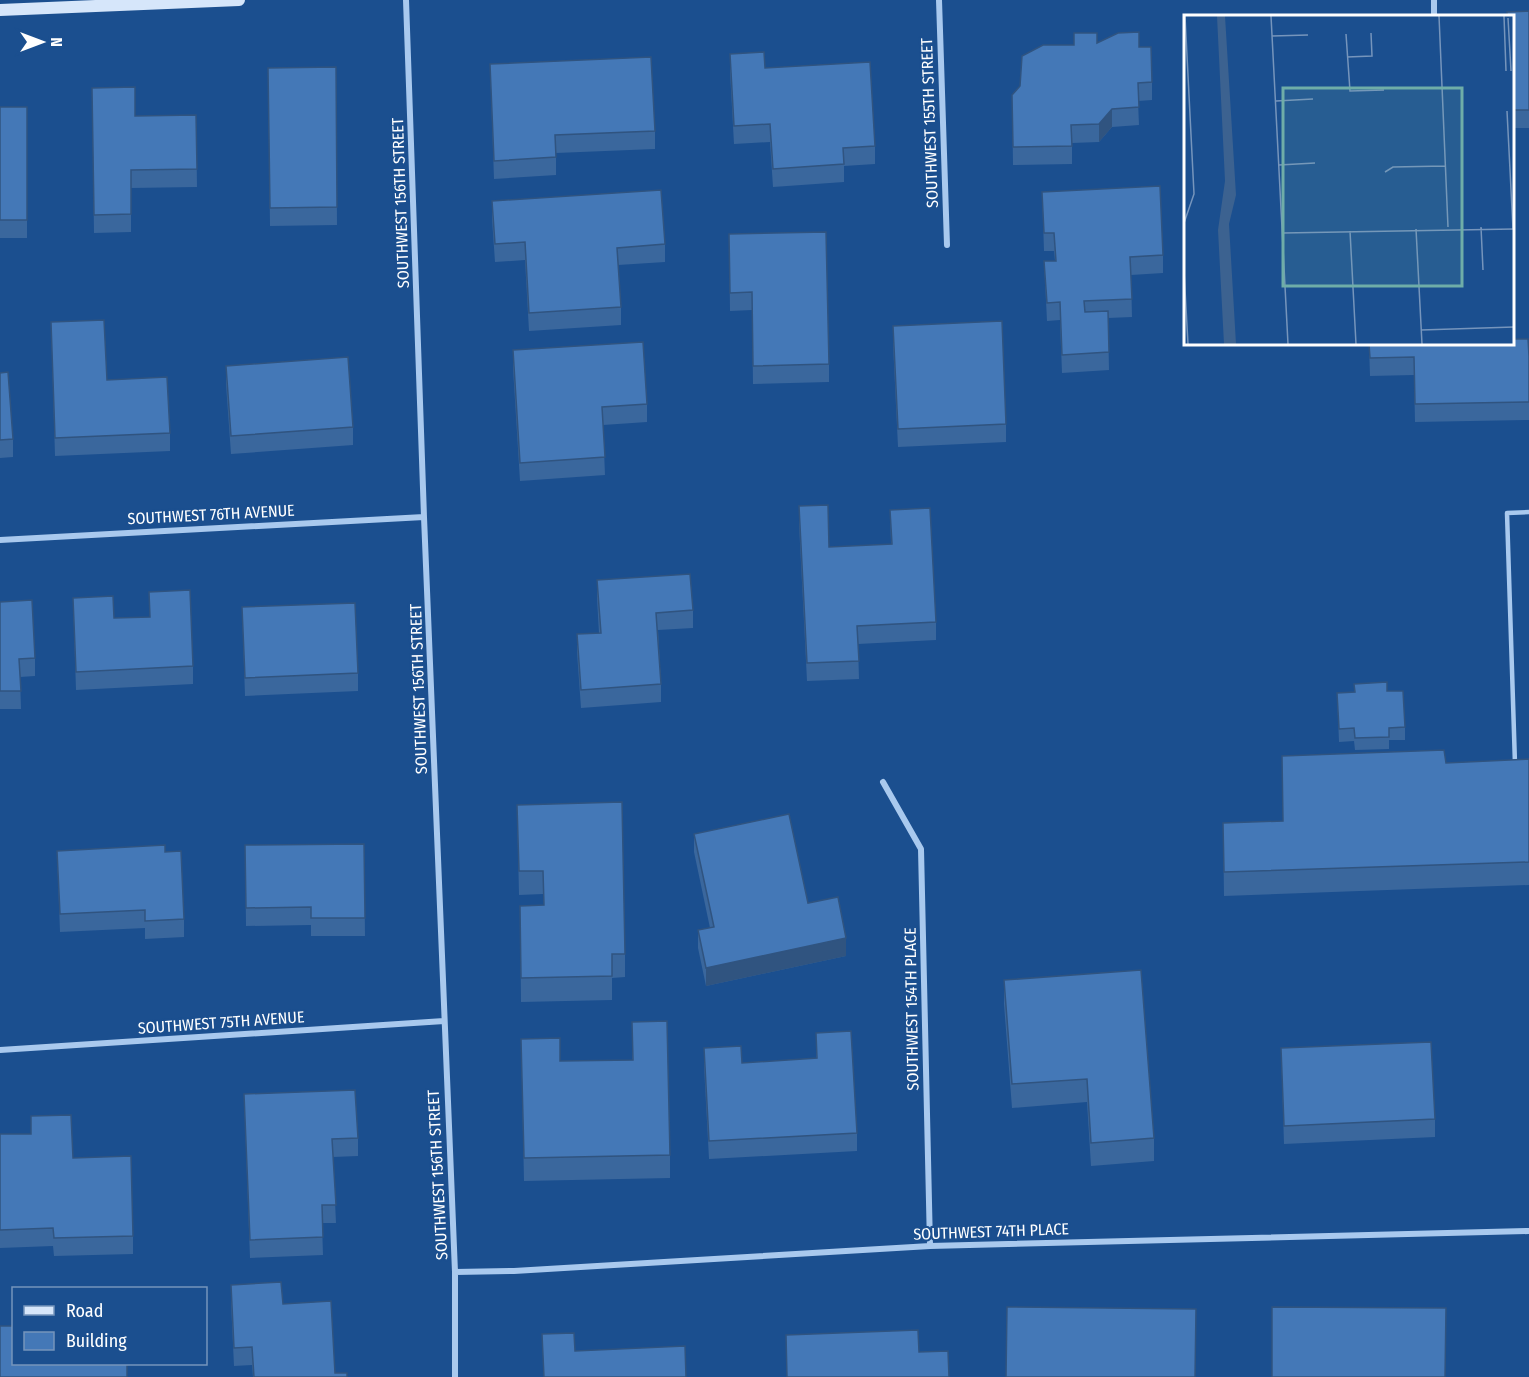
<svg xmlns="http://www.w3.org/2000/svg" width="1529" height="1377" font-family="'Fira Sans Condensed',sans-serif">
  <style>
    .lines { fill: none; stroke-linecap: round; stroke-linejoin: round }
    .lane { stroke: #a9c9ee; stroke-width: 4.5 }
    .street { stroke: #a9c9ee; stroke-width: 6 }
    .secondary { stroke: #d6e6fa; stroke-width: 12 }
    .wall { fill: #3a679d }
    .shaded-wall { fill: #305480 }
    .building { fill: #4478b7; stroke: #305480; stroke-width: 1.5 }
    .labels { text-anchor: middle; stroke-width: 4.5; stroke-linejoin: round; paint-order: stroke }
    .street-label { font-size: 16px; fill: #fff; stroke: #1b4f8f }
    .inset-road { fill: none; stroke: #7695bc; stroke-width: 1.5 }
    .view { fill: #6fada8; fill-opacity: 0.15; stroke: #6fada8; stroke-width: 3 }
    .inset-edge { fill: none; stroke: #fff; stroke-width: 3 }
  </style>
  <rect width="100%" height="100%" fill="#1b4f8f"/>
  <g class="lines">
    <path class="lane" d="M 1515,764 L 1507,513 L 1529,512"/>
    <path class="street" d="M 406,0 L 424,517 L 455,1272 L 455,1377
      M 939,0 L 947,245
      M 1434,0 L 1434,16
      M 0,540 L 424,517
      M 883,782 L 921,849 L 930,1246
      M 0,1050 L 444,1021
      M 455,1272 L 514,1271 L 930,1246 L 1529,1231"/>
    <path class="secondary" d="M 0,10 L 239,0"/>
  </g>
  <path class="wall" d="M 1529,11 L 1529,128 L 1512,128 L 1512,16 Z
    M 1097,43 L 1139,47 L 1152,82 L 1152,100 L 1138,101 L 1139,125 L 1112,127 L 1099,142 L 1072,143 L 1072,164 L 1013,165 L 1012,95 L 1074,45 Z
    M 730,54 L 765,68 L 875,146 L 875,164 L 844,166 L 844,182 L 773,187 L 770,142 L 734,144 L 730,72 Z
    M 490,64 L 655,131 L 655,149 L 556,153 L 556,175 L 494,179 Z
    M 336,67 L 337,225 L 270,226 L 268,68 Z
    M 92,88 L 135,116 L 196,115 L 197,187 L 131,188 L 131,232 L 94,233 Z
    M 0,107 L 27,107 L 27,238 L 0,238 Z
    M 1042,192 L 1163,255 L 1163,273 L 1131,275 L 1132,317 L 1108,318 L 1109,370 L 1062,373 L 1060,320 L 1047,321 L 1044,261 L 1055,261 L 1054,251 L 1044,251 Z
    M 492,201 L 665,244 L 665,262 L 618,265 L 621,307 L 621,325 L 529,331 L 525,260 L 495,262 L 492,219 Z
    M 729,234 L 829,364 L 829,382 L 753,384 L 752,310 L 730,311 Z
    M 51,322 L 107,380 L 170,433 L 170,451 L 55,456 Z
    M 893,326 L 1006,424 L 1006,442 L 898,447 L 893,344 Z
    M 1277,344 L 1316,344 L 1278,345 Z
    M 1369,344 L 1529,356 L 1529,420 L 1415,422 L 1414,375 L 1370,376 Z
    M 513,350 L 647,404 L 647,422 L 603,425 L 605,475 L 520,481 L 513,368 Z
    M 226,366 L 353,427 L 353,445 L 231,454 L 226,384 Z
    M 0,373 L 13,439 L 13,457 L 0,458 Z
    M 799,506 L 829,547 L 891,544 L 890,510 L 936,622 L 936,640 L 858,644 L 859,679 L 807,681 L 799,524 Z
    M 597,580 L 693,610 L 693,628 L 658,630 L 661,684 L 661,702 L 581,708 L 577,652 L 577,634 L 599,633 L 597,598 Z
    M 149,592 L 193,666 L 193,684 L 76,690 L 73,598 L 114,618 L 150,617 Z
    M 0,602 L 35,658 L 35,676 L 20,677 L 21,709 L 0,709 Z
    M 242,607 L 358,673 L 358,691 L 245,696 Z
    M 1354,684 L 1387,691 L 1405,727 L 1405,740 L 1389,740 L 1389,749 L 1355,750 L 1354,741 L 1339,742 L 1337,693 L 1354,692 Z
    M 1529,759 L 1529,885 L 1224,896 L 1223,823 L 1282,821 L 1446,763 Z
    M 517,805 L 625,954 L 625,977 L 612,978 L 612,1000 L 521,1002 L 520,906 L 544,905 L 543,894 L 519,895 Z
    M 694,834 L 808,903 L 846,956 L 706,986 L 698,948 L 698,930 L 710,928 L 694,852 Z
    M 364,844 L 365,936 L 311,936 L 311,925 L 246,926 L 245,845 Z
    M 57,851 L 165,852 L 184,919 L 184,937 L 145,939 L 145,928 L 60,932 Z
    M 1004,980 L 1154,1138 L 1154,1161 L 1091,1166 L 1087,1102 L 1012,1108 L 1004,1004 Z
    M 632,1022 L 670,1155 L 670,1178 L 524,1181 L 521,1039 L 560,1061 L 632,1060 Z
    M 816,1033 L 857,1133 L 857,1151 L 709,1159 L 704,1066 L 704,1048 L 742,1063 L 816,1058 Z
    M 1281,1048 L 1435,1119 L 1435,1137 L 1284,1144 Z
    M 244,1094 L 358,1138 L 358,1156 L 333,1157 L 336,1223 L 322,1223 L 323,1255 L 250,1258 Z
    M 31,1116 L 73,1158 L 133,1236 L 133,1254 L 54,1256 L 53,1246 L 0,1248 L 0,1134 L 31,1134 Z
    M 231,1285 L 283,1304 L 335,1373 L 347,1377 L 253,1377 L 252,1365 L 234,1366 L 231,1303 Z"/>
  <path class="shaded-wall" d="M 1112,109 L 1112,127 L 1099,142 L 1099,124 Z
    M 846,938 L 846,956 L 706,986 L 706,968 Z"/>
  <path class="building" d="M 1529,11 L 1529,110 L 1512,110 L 1512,16 L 1507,16 L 1507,12 Z
    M 1139,32 L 1139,47 L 1151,47 L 1152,82 L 1138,83 L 1139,107 L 1112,109 L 1099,124 L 1071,125 L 1072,146 L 1013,147 L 1012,95 L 1020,86 L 1022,56 L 1043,45 L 1074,45 L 1074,33 L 1097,33 L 1097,43 L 1118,33 Z
    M 764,52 L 765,68 L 870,62 L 875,146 L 843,148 L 844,164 L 773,169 L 770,124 L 734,126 L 730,54 Z
    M 651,57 L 655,131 L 555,135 L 556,157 L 494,161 L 490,64 Z
    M 336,67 L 337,207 L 270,208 L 268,68 Z
    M 135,87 L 135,116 L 196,115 L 197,169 L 131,170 L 131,214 L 94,215 L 92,88 Z
    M 0,107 L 27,107 L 27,220 L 0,220 Z
    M 1160,186 L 1163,255 L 1130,257 L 1132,299 L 1084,301 L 1085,312 L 1108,311 L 1109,352 L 1062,355 L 1060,302 L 1047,303 L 1044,261 L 1056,261 L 1054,233 L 1044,233 L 1042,192 Z
    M 661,190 L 665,244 L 617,248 L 621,307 L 529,313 L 525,242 L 495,244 L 492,201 Z
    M 826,232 L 829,364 L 753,366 L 752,292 L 730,293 L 729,234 Z
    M 104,320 L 107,380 L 167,377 L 170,433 L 55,438 L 51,322 Z
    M 1002,321 L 1006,424 L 898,429 L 893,326 Z
    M 1512,339 L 1528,339 L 1529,356 L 1529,402 L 1415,404 L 1414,357 L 1370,358 L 1369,344 L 1512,344 Z
    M 643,342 L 647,404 L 602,407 L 605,457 L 520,463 L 513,350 Z
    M 348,357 L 353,427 L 231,436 L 226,366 Z
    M 8,372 L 13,439 L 0,440 L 0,373 Z
    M 828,505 L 829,547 L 892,544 L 890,510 L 930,508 L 936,622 L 857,626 L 859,661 L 807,663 L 799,506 Z
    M 690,574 L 693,610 L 656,613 L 661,684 L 581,690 L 577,634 L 601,633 L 597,580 Z
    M 190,590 L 193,666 L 76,672 L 73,598 L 113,596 L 114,618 L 150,617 L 149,592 Z
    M 32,600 L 35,658 L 19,659 L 21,691 L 0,691 L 0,602 Z
    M 355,603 L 358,673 L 245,678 L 242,607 Z
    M 1387,682 L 1387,691 L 1403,691 L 1405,727 L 1389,728 L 1389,737 L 1355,738 L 1354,728 L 1339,729 L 1337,693 L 1355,692 L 1354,684 Z
    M 1444,750 L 1446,763 L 1529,759 L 1529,862 L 1224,872 L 1223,823 L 1283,821 L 1282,756 Z
    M 622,802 L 625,954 L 612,954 L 612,976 L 521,978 L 520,906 L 544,905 L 543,871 L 519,871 L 517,805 Z
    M 789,814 L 808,903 L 838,897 L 846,938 L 706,968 L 698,930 L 714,927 L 694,834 Z
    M 364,844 L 365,918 L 311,918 L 311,907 L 246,908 L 245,845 Z
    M 165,845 L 165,852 L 181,851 L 184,919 L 145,921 L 145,910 L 60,914 L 57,851 Z
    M 1141,970 L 1154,1138 L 1091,1143 L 1087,1079 L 1012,1084 L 1004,980 Z
    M 667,1021 L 670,1155 L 524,1158 L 521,1039 L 560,1038 L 560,1061 L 633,1060 L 632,1022 Z
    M 851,1031 L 857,1133 L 709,1141 L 704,1048 L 741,1046 L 742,1063 L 817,1058 L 816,1033 Z
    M 1431,1042 L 1435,1119 L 1284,1126 L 1281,1048 Z
    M 355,1090 L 358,1138 L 332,1139 L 336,1205 L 322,1205 L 323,1237 L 250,1240 L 244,1094 Z
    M 71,1115 L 73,1158 L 131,1156 L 133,1236 L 54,1238 L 53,1228 L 0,1230 L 0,1134 L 31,1134 L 31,1116 Z
    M 281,1282 L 283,1304 L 331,1301 L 335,1373 L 347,1373 L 347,1377 L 254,1377 L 252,1347 L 234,1348 L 231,1285 Z
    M 1007,1307 L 1196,1309 L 1195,1377 L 1006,1377 Z
    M 1272,1307 L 1446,1308 L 1445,1377 L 1272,1377 Z
    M 0,1326 L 14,1326 L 14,1364 L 127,1364 L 127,1377 L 0,1377 Z
    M 918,1330 L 919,1352 L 948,1351 L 949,1377 L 787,1377 L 786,1335 Z
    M 574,1333 L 575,1351 L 685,1346 L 686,1377 L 544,1377 L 542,1334 Z"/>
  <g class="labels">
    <g class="street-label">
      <text transform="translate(929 123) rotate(-92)" y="6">SOUTHWEST 155TH STREET</text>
      <text transform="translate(400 203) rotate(-92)" y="6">SOUTHWEST 156TH STREET</text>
      <text transform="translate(211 514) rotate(-3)" y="6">SOUTHWEST 76TH AVENUE</text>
      <text transform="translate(418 689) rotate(-92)" y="6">SOUTHWEST 156TH STREET</text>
      <text transform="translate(911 1009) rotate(-91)" y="6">SOUTHWEST 154TH PLACE</text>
      <text transform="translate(221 1022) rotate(-4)" y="6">SOUTHWEST 75TH AVENUE</text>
      <text transform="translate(437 1175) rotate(-93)" y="6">SOUTHWEST 156TH STREET</text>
      <text transform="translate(991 1231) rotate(-2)" y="6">SOUTHWEST 74TH PLACE</text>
    </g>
  </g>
  <g transform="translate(1184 15)">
    <rect width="330" height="330" fill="#1b4f8f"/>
    <path d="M 33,1 L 41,1 L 52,180 L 45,209 L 52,329 L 40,329 L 34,215 L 41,166 Z" fill="#3c6290"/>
    <path class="inset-road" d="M 87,1 L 104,329M 255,1 L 264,212M 320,1 L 322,56M 324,3 L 327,56M 162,19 L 166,76 L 200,75M 88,21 L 124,20M 163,42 L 188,41 L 187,18M 92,86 L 129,84M 323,96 L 329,214M 95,150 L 131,148M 201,157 L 209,152 L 261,151M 0,208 L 10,179 L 1,1M 297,212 L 299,255M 232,214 L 238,329M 166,216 L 172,329M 99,218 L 330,214M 0,256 L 4,329M 237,315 L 330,312"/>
    <path class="view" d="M 99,73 L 278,73 L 278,271 L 99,271 Z"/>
    <rect width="330" height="330" class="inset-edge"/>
  </g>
  <rect x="12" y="1287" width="195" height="78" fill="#1b4f8f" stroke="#7695bc" stroke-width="1.5"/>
  <rect x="24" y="1306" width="30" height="9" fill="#d6e6fa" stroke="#7695bc" stroke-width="1.5"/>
  <text x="66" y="1317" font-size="18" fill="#ffffff">Road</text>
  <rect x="24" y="1332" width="30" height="18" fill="#4478b7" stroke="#7695bc" stroke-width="1.5"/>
  <text x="66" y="1347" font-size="18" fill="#ffffff">Building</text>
  <g transform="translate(42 42) rotate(90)" stroke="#1b4f8f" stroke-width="4.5" paint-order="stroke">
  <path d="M0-4.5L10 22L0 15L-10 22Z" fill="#ffffff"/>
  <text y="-9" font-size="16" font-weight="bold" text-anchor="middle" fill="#ffffff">N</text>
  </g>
</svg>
